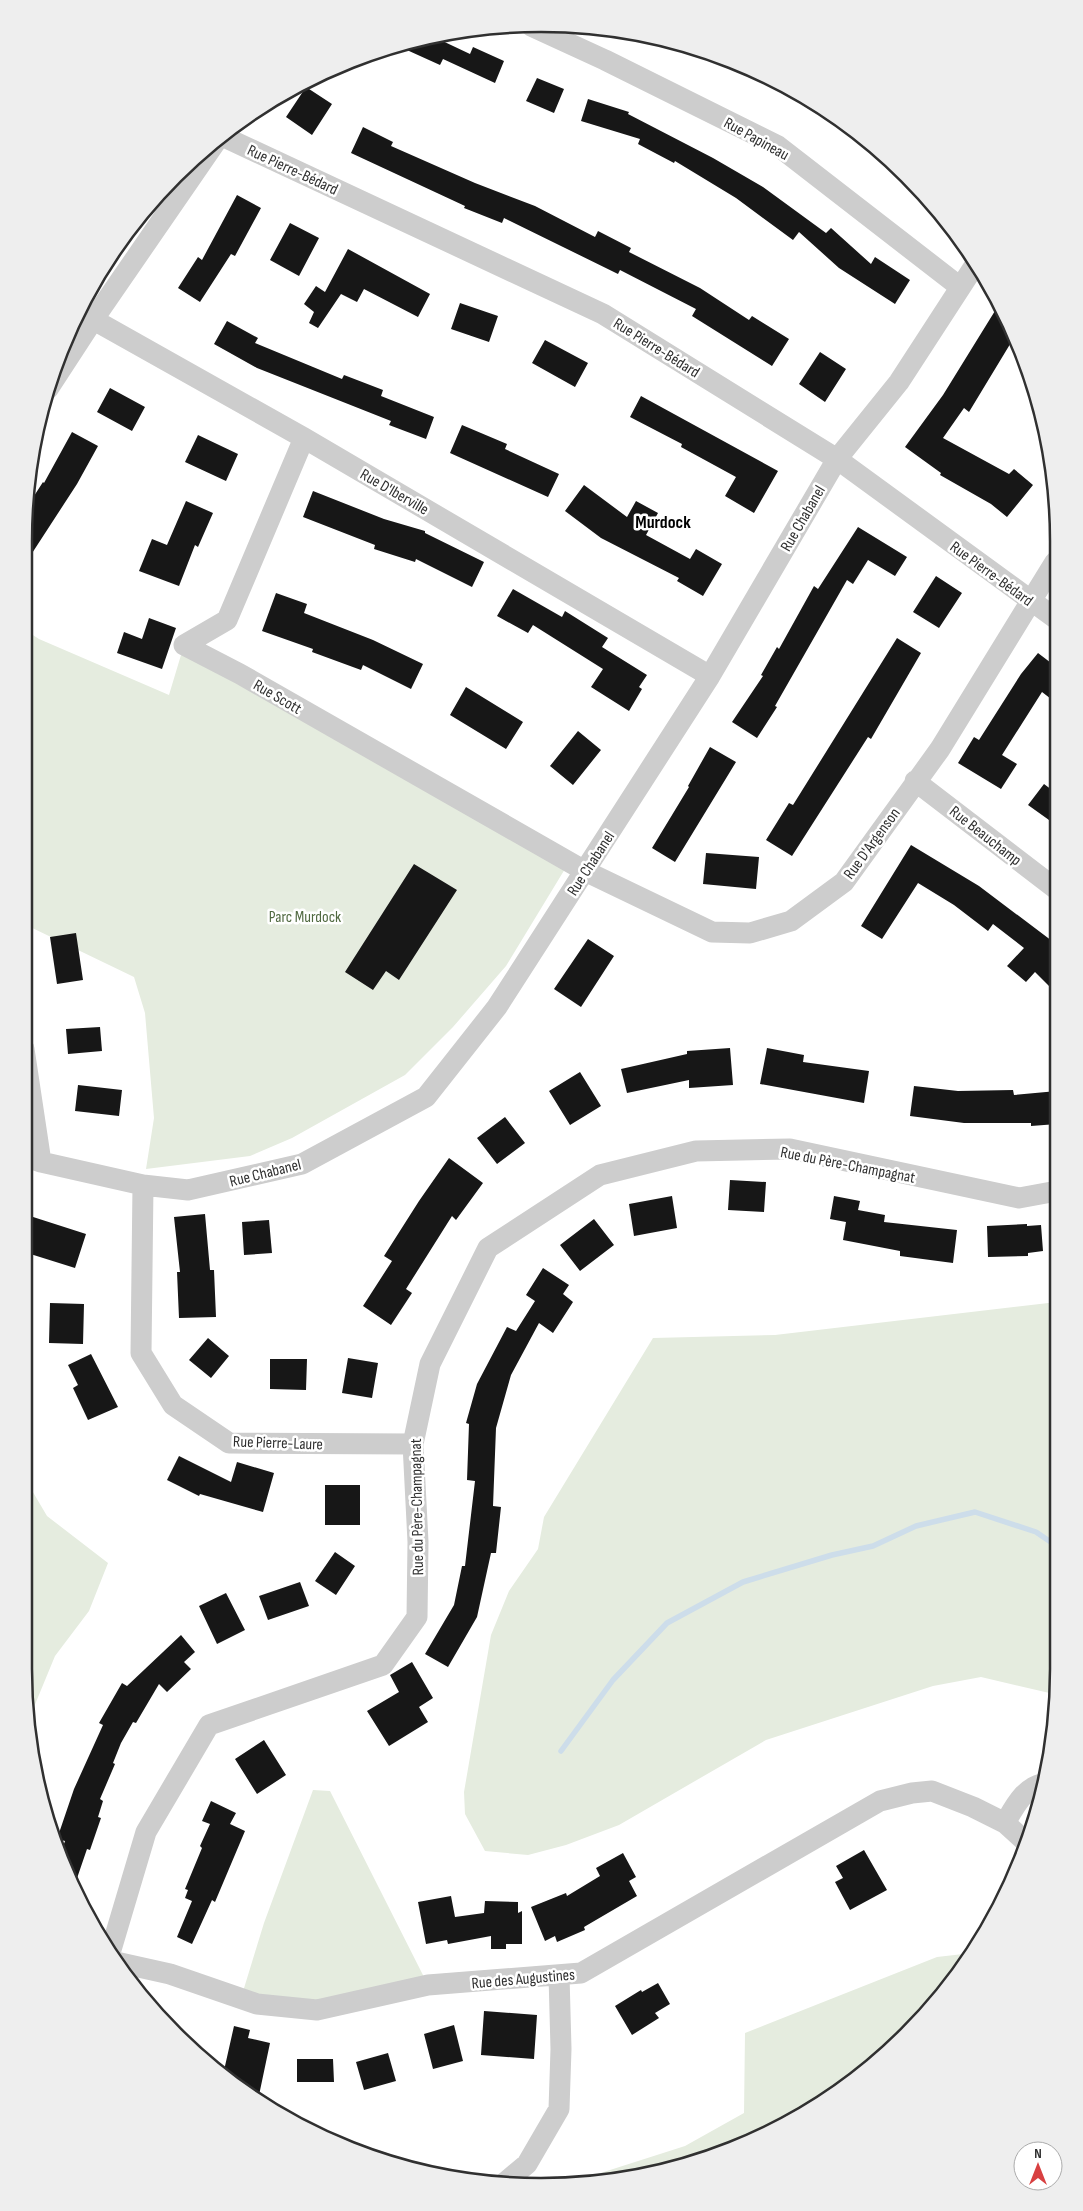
<svg xmlns="http://www.w3.org/2000/svg" width="1083" height="2211" font-family="'Sofia Sans Condensed',sans-serif">
  <style>
    .green { fill: #e5ecdf }
    .lines { fill: none; stroke-linecap: round; stroke-linejoin: round }
    .stream { stroke: #cdddea; stroke-width: 5.5 }
    .building { fill: #171717 }
    .minor { stroke: #cdcdcd; stroke-width: 21 }
    .labels { text-anchor: middle; stroke-width: 5; stroke-linejoin: round; paint-order: stroke }
    .street-label { font-size: 16px; fill: #303030; stroke: #fff }
    .park-label { font-size: 16px; fill: #506940; stroke: #fff }
    .neighbourhood-label { font-size: 18px; font-weight: bold; fill: #000; stroke: #fff }
    .rim { fill: none; stroke: #303030; stroke-width: 2.5 }
  </style>
  <rect width="100%" height="100%" fill="#fff"/>
  <path class="green" d="M 25,630 L 39,639 L 169,695 L 184,645 L 568,864 L 506,966 L 453,1027 L 405,1075 L 292,1138 L 250,1156 L 146,1169 L 154,1118 L 145,1013 L 134,977 L 24,924 Z
    M 1057,1302 L 1058,1695 L 981,1677 L 933,1686 L 766,1740 L 619,1825 L 566,1845 L 528,1855 L 485,1851 L 465,1814 L 464,1792 L 491,1635 L 509,1591 L 538,1549 L 544,1517 L 653,1338 L 775,1335 Z
    M 27,1482 L 47,1516 L 108,1563 L 89,1611 L 55,1656 L 29,1719 L 24,1669 L 24,1485 Z
    M 313,1790 L 330,1791 L 428,1985 L 317,2010 L 241,1998 L 264,1923 Z
    M 972,1953 L 952,1984 L 907,2036 L 829,2100 L 770,2134 L 676,2170 L 609,2183 L 583,2184 L 585,2178 L 685,2146 L 744,2113 L 745,2033 L 937,1957 Z"/>
  <g class="lines">
    <path class="stream" d="M 561,1751 L 613,1680 L 667,1623 L 743,1582 L 832,1555 L 873,1546 L 916,1526 L 975,1512 L 1036,1532 L 1058,1547"/>
  </g>
  <path class="building" d="M 434,37 L 470,54 L 473,47 L 504,61 L 495,83 L 443,59 L 440,65 L 398,46 Z
    M 537,78 L 564,89 L 554,113 L 526,101 Z
    M 306,87 L 332,104 L 312,135 L 286,117 Z
    M 588,99 L 629,112 L 628,114 L 713,158 L 763,187 L 826,233 L 831,228 L 871,264 L 875,257 L 910,280 L 895,304 L 839,268 L 799,232 L 793,240 L 736,198 L 675,161 L 674,163 L 638,144 L 640,139 L 581,121 Z
    M 363,127 L 393,142 L 391,146 L 475,183 L 535,206 L 595,237 L 598,231 L 631,248 L 629,252 L 700,288 L 749,320 L 752,316 L 789,339 L 772,366 L 692,316 L 696,309 L 620,270 L 618,274 L 504,218 L 502,223 L 464,208 L 465,206 L 351,153 Z
    M 237,195 L 261,208 L 235,256 L 231,254 L 200,302 L 178,288 L 198,257 L 202,260 Z
    M 290,223 L 319,238 L 299,276 L 270,260 Z
    M 348,249 L 430,294 L 418,317 L 364,289 L 357,302 L 341,294 L 318,328 L 309,323 L 314,312 L 304,304 L 316,286 L 325,292 Z
    M 460,303 L 498,316 L 489,342 L 451,329 Z
    M 998,306 L 1015,336 L 969,412 L 964,408 L 943,438 L 1009,474 L 1014,469 L 1033,485 L 1007,517 L 991,504 L 940,475 L 941,473 L 905,447 L 943,395 Z
    M 227,321 L 258,338 L 255,343 L 342,379 L 344,375 L 383,390 L 381,396 L 434,417 L 426,439 L 389,425 L 391,421 L 257,368 L 214,344 Z
    M 545,340 L 588,363 L 575,387 L 532,363 Z
    M 820,352 L 846,369 L 825,402 L 799,384 Z
    M 110,388 L 145,407 L 132,431 L 97,412 Z
    M 641,396 L 778,471 L 754,513 L 725,496 L 736,477 L 681,447 L 682,444 L 630,417 Z
    M 462,425 L 507,444 L 505,449 L 559,474 L 548,497 L 450,453 Z
    M 72,432 L 98,446 L 77,484 L 25,564 L 25,510 L 43,482 L 44,483 Z
    M 198,435 L 238,454 L 226,481 L 185,462 Z
    M 584,485 L 627,517 L 636,501 L 658,513 L 646,535 L 690,559 L 696,549 L 722,564 L 703,596 L 677,581 L 679,578 L 601,538 L 565,511 Z
    M 313,491 L 384,519 L 425,531 L 425,533 L 484,562 L 472,587 L 416,559 L 415,562 L 374,549 L 375,545 L 303,517 Z
    M 186,501 L 213,513 L 198,547 L 195,545 L 179,586 L 139,571 L 152,539 L 167,545 Z
    M 858,527 L 907,557 L 895,576 L 868,560 L 853,584 L 847,580 L 775,706 L 777,707 L 757,738 L 732,722 L 763,676 L 761,675 L 777,647 L 779,649 L 814,586 L 818,589 Z
    M 936,576 L 962,593 L 939,628 L 913,612 Z
    M 513,589 L 562,617 L 565,611 L 608,638 L 602,647 L 647,675 L 639,687 L 642,689 L 629,711 L 591,687 L 603,669 L 533,625 L 528,633 L 497,616 Z
    M 276,593 L 307,604 L 304,613 L 373,640 L 423,664 L 411,689 L 363,665 L 361,670 L 312,652 L 313,649 L 262,631 Z
    M 149,618 L 176,628 L 162,669 L 117,653 L 124,632 L 142,639 Z
    M 897,638 L 921,653 L 871,739 L 868,737 L 792,856 L 766,840 L 789,803 L 793,805 Z
    M 1038,653 L 1055,666 L 1055,702 L 1042,692 L 1002,755 L 1017,764 L 1001,789 L 958,763 L 974,737 L 979,740 L 1021,674 Z
    M 466,687 L 523,722 L 506,749 L 450,715 Z
    M 578,731 L 601,750 L 573,785 L 550,766 Z
    M 710,747 L 736,762 L 675,862 L 652,848 L 689,787 L 688,786 Z
    M 1044,784 L 1056,793 L 1056,825 L 1028,805 Z
    M 911,845 L 979,886 L 1056,944 L 1056,993 L 1035,972 L 1026,982 L 1007,966 L 1024,948 L 993,924 L 988,931 L 954,905 L 918,883 L 882,939 L 861,926 Z
    M 706,853 L 759,857 L 756,889 L 703,884 Z
    M 414,864 L 457,890 L 399,980 L 386,971 L 373,990 L 345,972 Z
    M 76,933 L 83,980 L 57,984 L 50,937 Z
    M 588,939 L 614,956 L 581,1007 L 554,989 Z
    M 100,1027 L 102,1051 L 68,1054 L 66,1029 Z
    M 730,1048 L 733,1085 L 689,1088 L 689,1080 L 627,1093 L 621,1069 L 687,1054 L 687,1051 Z
    M 767,1048 L 804,1055 L 803,1062 L 869,1071 L 864,1103 L 760,1084 Z
    M 580,1072 L 601,1106 L 570,1125 L 549,1091 Z
    M 78,1085 L 122,1090 L 119,1116 L 75,1111 Z
    M 914,1086 L 958,1091 L 1013,1090 L 1014,1095 L 1057,1091 L 1057,1124 L 1031,1126 L 1031,1123 L 964,1123 L 910,1116 Z
    M 505,1117 L 525,1143 L 497,1164 L 477,1138 Z
    M 449,1158 L 483,1183 L 456,1220 L 452,1216 L 406,1289 L 412,1293 L 391,1325 L 363,1306 L 392,1261 L 384,1256 L 419,1201 Z
    M 730,1180 L 766,1182 L 764,1212 L 728,1210 Z
    M 672,1196 L 677,1228 L 634,1236 L 629,1204 Z
    M 834,1196 L 860,1201 L 858,1210 L 885,1215 L 884,1222 L 957,1230 L 953,1263 L 900,1256 L 900,1251 L 843,1240 L 846,1222 L 830,1219 Z
    M 205,1214 L 210,1270 L 214,1270 L 216,1317 L 179,1318 L 177,1272 L 180,1272 L 174,1217 Z
    M 30,1216 L 86,1234 L 75,1268 L 24,1252 L 24,1232 Z
    M 594,1219 L 614,1245 L 580,1271 L 560,1245 Z
    M 269,1220 L 272,1253 L 244,1255 L 242,1222 Z
    M 1027,1224 L 1027,1226 L 1041,1225 L 1043,1251 L 1028,1253 L 1028,1256 L 988,1257 L 987,1226 Z
    M 543,1268 L 569,1285 L 563,1294 L 573,1302 L 553,1333 L 539,1323 L 511,1375 L 496,1428 L 493,1506 L 501,1507 L 496,1553 L 491,1553 L 477,1617 L 448,1667 L 425,1654 L 454,1605 L 462,1566 L 465,1566 L 475,1481 L 467,1480 L 469,1424 L 466,1423 L 477,1384 L 507,1327 L 516,1331 L 535,1301 L 526,1295 Z
    M 50,1303 L 84,1304 L 83,1344 L 49,1343 Z
    M 208,1338 L 229,1356 L 211,1378 L 189,1360 Z
    M 91,1354 L 118,1407 L 88,1420 L 73,1388 L 78,1385 L 68,1365 Z
    M 348,1358 L 378,1363 L 372,1398 L 342,1393 Z
    M 270,1359 L 307,1359 L 306,1390 L 270,1389 Z
    M 179,1456 L 231,1482 L 237,1462 L 274,1473 L 263,1512 L 200,1494 L 199,1496 L 167,1480 Z
    M 325,1485 L 360,1485 L 360,1525 L 325,1525 Z
    M 335,1552 L 355,1566 L 336,1595 L 315,1581 Z
    M 300,1582 L 309,1606 L 268,1620 L 259,1596 Z
    M 226,1593 L 245,1630 L 217,1644 L 199,1606 Z
    M 181,1635 L 195,1652 L 184,1662 L 191,1669 L 167,1692 L 159,1684 L 136,1723 L 133,1722 L 121,1743 L 113,1763 L 115,1764 L 100,1799 L 103,1801 L 98,1817 L 101,1818 L 90,1850 L 87,1849 L 74,1887 L 60,1855 L 65,1841 L 57,1839 L 74,1789 L 103,1725 L 99,1723 L 122,1683 L 127,1686 Z
    M 412,1662 L 433,1698 L 419,1707 L 428,1722 L 389,1746 L 367,1711 L 399,1692 L 390,1675 Z
    M 264,1740 L 286,1775 L 257,1794 L 235,1759 Z
    M 211,1801 L 236,1813 L 230,1824 L 245,1831 L 215,1902 L 212,1900 L 192,1944 L 177,1937 L 192,1901 L 185,1898 L 188,1890 L 185,1889 L 202,1848 L 200,1846 L 210,1824 L 202,1821 Z
    M 864,1850 L 887,1890 L 850,1910 L 835,1882 L 843,1878 L 836,1866 Z
    M 623,1853 L 636,1877 L 629,1881 L 637,1896 L 584,1927 L 585,1930 L 557,1942 L 555,1936 L 545,1941 L 531,1907 L 566,1893 L 567,1896 L 600,1876 L 596,1868 Z
    M 451,1896 L 455,1917 L 484,1913 L 485,1901 L 518,1902 L 518,1913 L 522,1911 L 522,1944 L 506,1944 L 506,1949 L 491,1949 L 491,1936 L 448,1944 L 447,1940 L 426,1944 L 418,1902 Z
    M 658,1983 L 670,2004 L 655,2013 L 659,2018 L 632,2035 L 615,2006 L 641,1990 L 642,1992 Z
    M 484,2011 L 537,2015 L 534,2059 L 481,2055 Z
    M 454,2025 L 463,2061 L 433,2069 L 424,2034 Z
    M 234,2026 L 250,2030 L 248,2038 L 270,2043 L 258,2100 L 244,2090 L 246,2084 L 231,2081 L 223,2075 Z
    M 388,2053 L 396,2081 L 364,2090 L 356,2062 Z
    M 297,2059 L 333,2059 L 334,2082 L 297,2082 Z"/>
  <g class="lines">
    <path class="minor" d="M 531,26 L 605,60 L 778,146 L 960,287
      M 222,136 L 603,314 L 837,459 L 1055,618
      M 78,311 L 304,438 L 710,676
      M 48,389 L 93,320 L 217,140
      M 304,438 L 227,620 L 184,645 L 240,674 L 585,871 L 712,932 L 750,933 L 791,921 L 844,882 L 940,749 L 1055,562
      M 915,781 L 1056,889
      M 24,1049 L 41,1162
      M 24,1156 L 41,1162 L 143,1185 L 188,1190 L 302,1164 L 426,1097 L 497,1007 L 710,676 L 837,459 L 899,382 L 975,265
      M 143,1185 L 141,1353 L 173,1405 L 229,1443 L 413,1444
      M 1005,1823 C 1015,1806 1024,1787 1045,1783
      M 110,1953 L 146,1832 L 209,1725 L 383,1665 L 417,1617 L 418,1542 L 413,1444 L 430,1364 L 488,1248 L 600,1175 L 696,1151 L 790,1149 L 1019,1198 L 1057,1191
      M 116,1962 L 170,1974 L 257,2004 L 317,2010 L 428,1985 L 581,1973 L 880,1801 L 912,1793 L 932,1791 L 973,1807 L 1005,1823 L 1027,1843
      M 502,2185 L 527,2164 L 559,2109 L 561,2049 L 559,1975"/>
  </g>
  <g class="labels">
    <g class="street-label">
      <text transform="translate(757 138) rotate(29)" y="6">Rue Papineau</text>
      <text transform="translate(293 169) rotate(25)" y="6">Rue Pierre-Bédard</text>
      <text transform="translate(657 347) rotate(32)" y="6">Rue Pierre-Bédard</text>
      <text transform="translate(395 491) rotate(30)" y="6">Rue D'Iberville</text>
      <text transform="translate(802 518) rotate(-60)" y="6">Rue Chabanel</text>
      <text transform="translate(992 573) rotate(36)" y="6">Rue Pierre-Bédard</text>
      <text transform="translate(278 696) rotate(30)" y="6">Rue Scott</text>
      <text transform="translate(986 835) rotate(38)" y="6">Rue Beauchamp</text>
      <text transform="translate(871 843) rotate(-54)" y="6">Rue D'Argenson</text>
      <text transform="translate(590 863) rotate(-57)" y="6">Rue Chabanel</text>
      <text transform="translate(848 1164) rotate(11)" y="6">Rue du Père-Champagnat</text>
      <text transform="translate(265 1172) rotate(-14)" y="6">Rue Chabanel</text>
      <text transform="translate(278 1442) rotate(2)" y="6">Rue Pierre-Laure</text>
      <text transform="translate(416 1507) rotate(-91)" y="6">Rue du Père-Champagnat</text>
      <text transform="translate(523 1978) rotate(-5)" y="6">Rue des Augustines</text>
    </g>
    <g class="park-label">
      <text x="305" y="922">Parc Murdock</text>
    </g>
    <g class="neighbourhood-label">
      <text x="663" y="528">Murdock</text>
    </g>
  </g>
  <path d="M0 0H1083V2211H0ZM541 32H541A509 509 0 0 1 1050 541V1669A509 509 0 0 1 541 2178H541A509 509 0 0 1 32 1669V541A509 509 0 0 1 541 32Z" fill="#eee" fill-rule="evenodd"/>
  <path class="rim" d="M541 32H541A509 509 0 0 1 1050 541V1669A509 509 0 0 1 541 2178H541A509 509 0 0 1 32 1669V541A509 509 0 0 1 541 32Z"/>
  <g transform="translate(1038 2166)"><circle r="24" fill="#ffffff" stroke="#acacac"/>
  <path d="M0-4L9 19L0 12L-9 19Z" fill="#d84041"/>
  <text y="-8" font-size="14" font-weight="bold" text-anchor="middle" fill="#303030">N</text>
  </g>
</svg>
